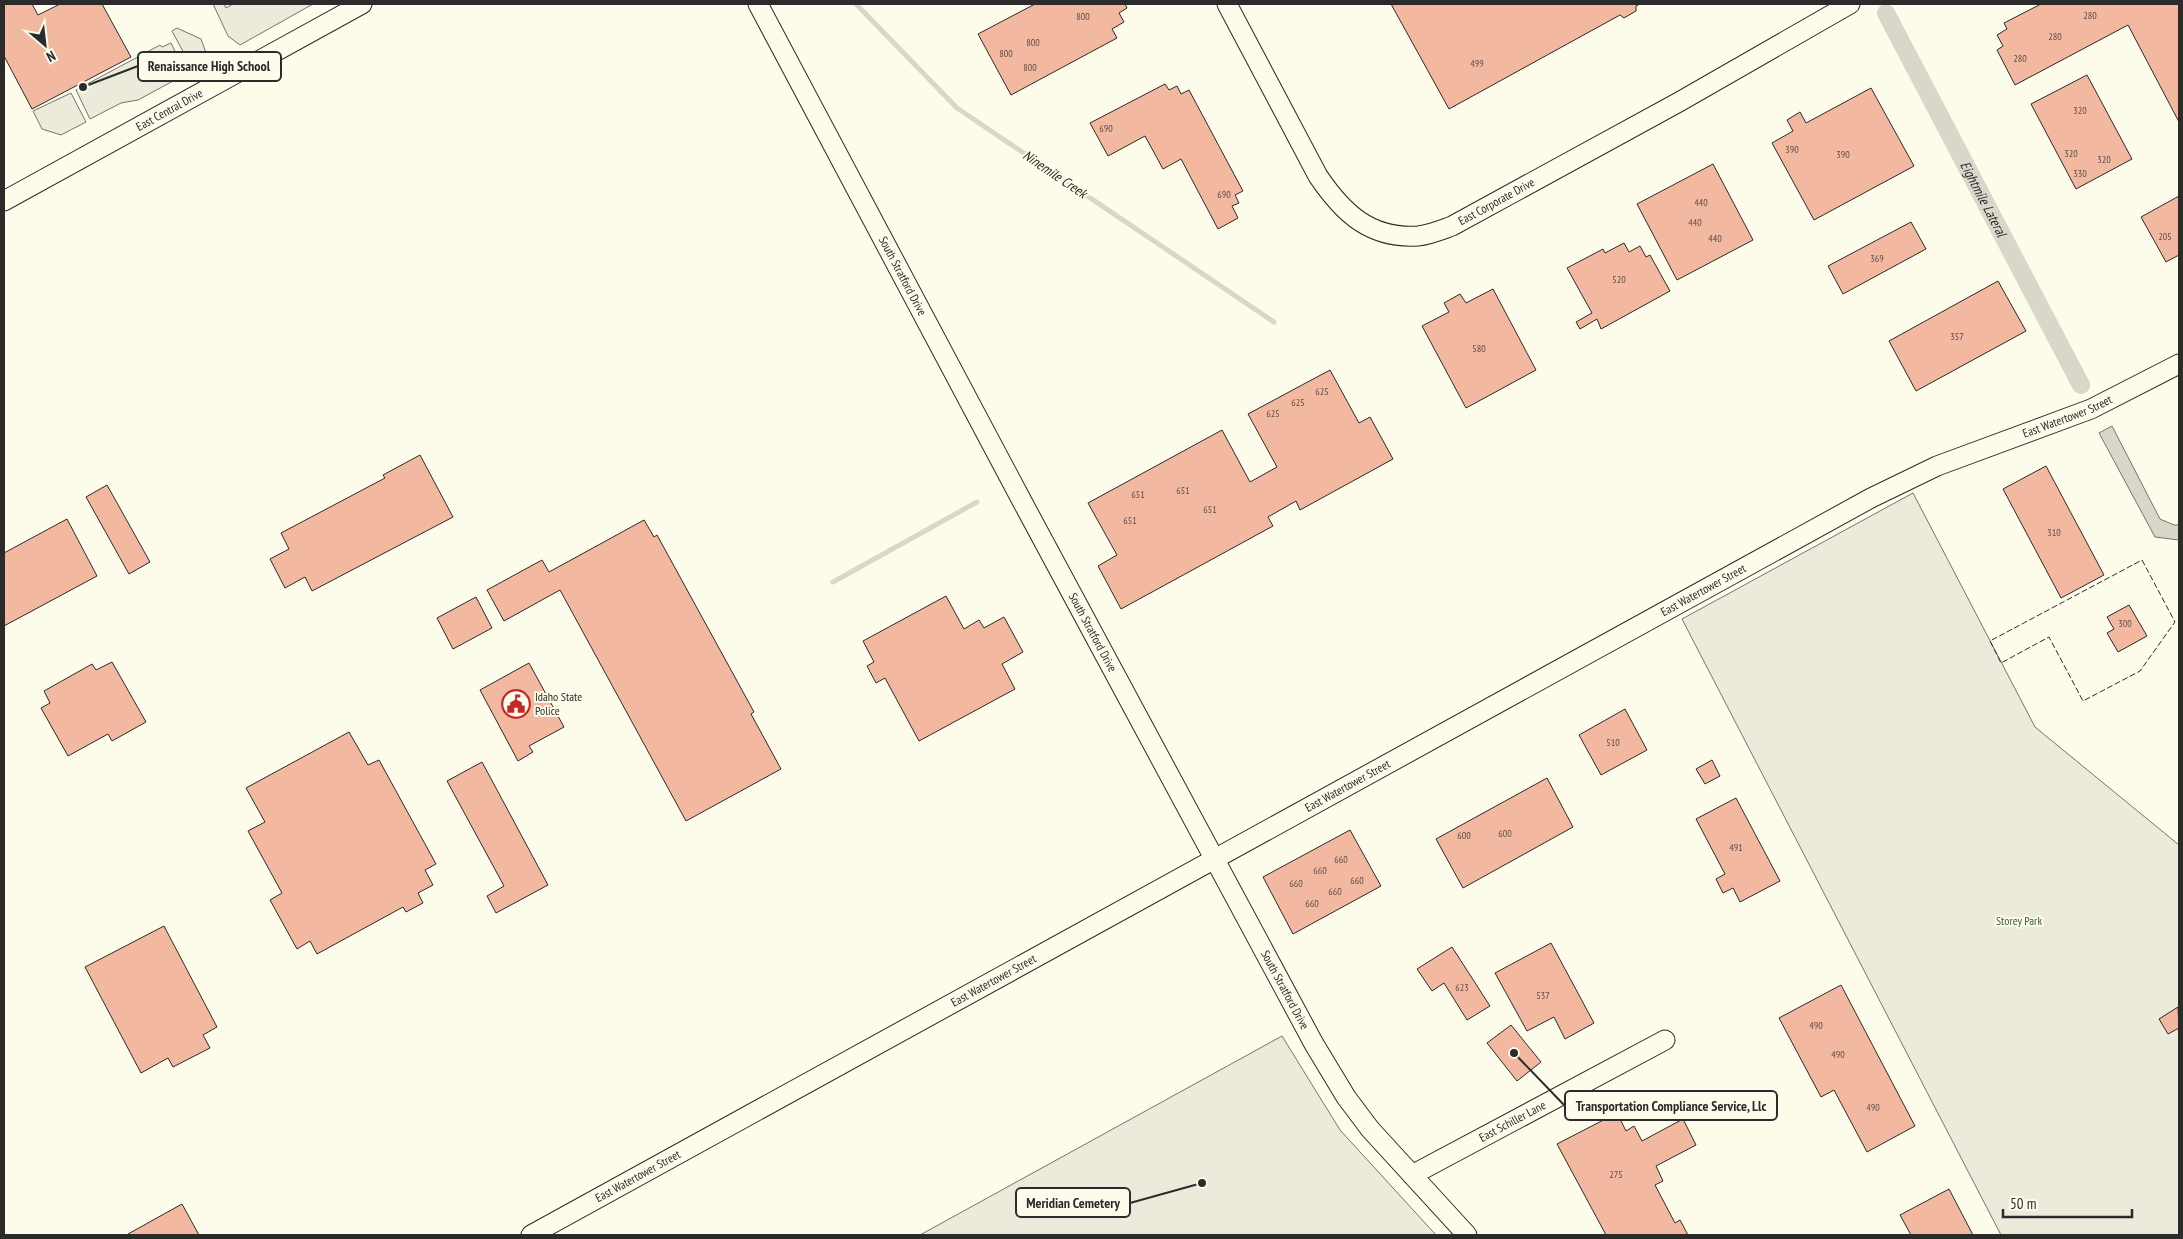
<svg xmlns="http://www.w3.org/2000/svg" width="2183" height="1239" font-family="'PT Sans Narrow',sans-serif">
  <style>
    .green { fill: #ecebdb; stroke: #74746e }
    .water { fill: #d8d7c9; stroke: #74746e }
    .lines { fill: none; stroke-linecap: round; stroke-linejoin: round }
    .stream { stroke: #d8d7c9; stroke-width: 5 }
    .canal { stroke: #d8d7c9; stroke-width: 18 }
    .building { fill: #f2b8a0; stroke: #2b2b2b }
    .minor-casing { stroke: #2b2b2b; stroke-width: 21 }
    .minor { stroke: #fdfbea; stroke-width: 19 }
    .fence { stroke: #2b2b2b; stroke-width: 1; stroke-dasharray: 6 2.5; stroke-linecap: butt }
    .labels { text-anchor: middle; stroke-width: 4; stroke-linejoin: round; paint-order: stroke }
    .number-label { font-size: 10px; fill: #5d4e48 }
    .street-label { font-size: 12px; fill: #2b2b2b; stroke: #fdfbea }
    .poi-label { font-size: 12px; fill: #2b2b2b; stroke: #fdfbea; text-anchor: start }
    .park-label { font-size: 12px; fill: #34623c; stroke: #fdfbea }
    .water-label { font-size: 14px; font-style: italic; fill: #2b2b2b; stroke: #fdfbea }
    .leader { fill: none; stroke: #2b2b2b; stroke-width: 2 }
    .callout-dot { fill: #2b2b2b; stroke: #fdfbea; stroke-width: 2 }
    .callout { fill: #fdfbea; stroke: #2b2b2b; stroke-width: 2 }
    .callout-label { font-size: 14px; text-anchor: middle; font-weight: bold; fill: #2b2b2b }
  </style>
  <rect width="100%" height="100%" fill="#fdfbea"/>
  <path class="green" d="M 213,4 L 224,4 L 226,8 L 233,4 L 313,4 L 240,45 L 228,36 Z
    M 177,28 L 201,39 L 209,61 L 193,70 L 172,31 Z
    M 171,43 L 186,74 L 138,100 L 121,103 L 90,119 L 76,90 L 160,45 L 162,47 Z
    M 71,93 L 86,122 L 61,135 L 42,129 L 33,111 Z
    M 1913,493 L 2035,727 L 2179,845 L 2179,1235 L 2001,1235 L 1682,619 Z
    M 1282,1036 L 1340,1130 L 1436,1235 L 920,1235 Z"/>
  <path class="water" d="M 2112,426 L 2160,519 L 2174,525 L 2179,525 L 2179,540 L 2155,537 L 2099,433 Z"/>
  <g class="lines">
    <path class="stream" d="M 856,4 L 957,108 L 1274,322
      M 833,582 L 977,502"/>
    <path class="canal" id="s1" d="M 1886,13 L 2081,385"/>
  </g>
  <path class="building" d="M 4,4 L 32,4 L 38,15 L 60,4 L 102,4 L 131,57 L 32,109 L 4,56 Z
    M 1035,4 L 1125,4 L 1127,8 L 1119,13 L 1124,22 L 1112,29 L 1117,38 L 1011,95 L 978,34 Z
    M 1391,4 L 1640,4 L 1636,6 L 1636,11 L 1624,18 L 1620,15 L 1449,109 Z
    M 2041,4 L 2179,4 L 2179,122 L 2128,25 L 2015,85 L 1997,50 L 2003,46 L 1997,35 L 2007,29 L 2004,23 Z
    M 2087,75 L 2132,159 L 2076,189 L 2031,104 Z
    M 1165,84 L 1169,90 L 1177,86 L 1181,94 L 1189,90 L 1243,191 L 1235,195 L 1239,203 L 1232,206 L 1238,218 L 1218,229 L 1181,159 L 1163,169 L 1145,136 L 1108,156 L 1090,123 Z
    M 1871,88 L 1914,166 L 1814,220 L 1772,143 L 1793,131 L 1787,120 L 1800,112 L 1806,123 Z
    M 1713,164 L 1753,240 L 1677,280 L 1637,204 Z
    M 2179,196 L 2179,255 L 2166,262 L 2141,217 Z
    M 1911,222 L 1926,249 L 1843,294 L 1828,266 Z
    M 1624,243 L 1629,252 L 1640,246 L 1646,257 L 1650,255 L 1670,291 L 1601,329 L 1597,319 L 1580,329 L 1576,322 L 1592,313 L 1567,268 L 1603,249 L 1605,253 Z
    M 1998,281 L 2026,331 L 1916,391 L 1889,341 Z
    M 1493,289 L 1536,370 L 1466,408 L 1422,326 L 1449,312 L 1444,303 L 1460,294 L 1466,303 Z
    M 1330,370 L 1359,423 L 1370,417 L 1393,459 L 1300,510 L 1296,501 L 1268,517 L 1273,526 L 1121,609 L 1098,566 L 1117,555 L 1088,503 L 1222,430 L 1250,482 L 1277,467 L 1248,414 Z
    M 420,455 L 453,517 L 312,591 L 305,577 L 285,588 L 270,559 L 289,549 L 281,533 L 385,478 L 383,475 Z
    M 2046,466 L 2104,575 L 2061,598 L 2003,489 Z
    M 107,485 L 150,562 L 129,574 L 86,497 Z
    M 67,519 L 97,576 L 4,626 L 4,553 Z
    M 644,520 L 654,537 L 657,535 L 754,712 L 751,714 L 781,769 L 686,821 L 560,590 L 504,621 L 487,590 L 542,560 L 549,572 Z
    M 946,596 L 964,629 L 979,620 L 984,628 L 1004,617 L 1023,652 L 1002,664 L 1015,689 L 919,741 L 885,678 L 876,683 L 867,666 L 874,662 L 863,641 Z
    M 476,597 L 492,628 L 453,649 L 437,618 Z
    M 2129,605 L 2147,636 L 2118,652 L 2107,633 L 2114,629 L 2107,617 Z
    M 112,662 L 146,722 L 112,741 L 108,734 L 68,756 L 41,708 L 50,703 L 44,691 L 92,664 L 96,670 Z
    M 529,663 L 564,727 L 529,746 L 533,752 L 518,761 L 480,690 Z
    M 1625,709 L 1647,750 L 1601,775 L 1579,735 Z
    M 349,732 L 368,765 L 379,760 L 436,864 L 425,870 L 433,885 L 418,893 L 423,903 L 406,912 L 403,907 L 317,954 L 310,941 L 297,949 L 270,900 L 282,893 L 248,831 L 265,822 L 246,788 Z
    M 1712,760 L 1720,776 L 1705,784 L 1696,769 Z
    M 482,762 L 548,885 L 496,913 L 487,896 L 504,886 L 447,781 Z
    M 1547,778 L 1573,827 L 1463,888 L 1436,839 Z
    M 1736,798 L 1780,881 L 1740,902 L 1733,888 L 1723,893 L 1716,879 L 1725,874 L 1696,819 Z
    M 1350,830 L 1381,886 L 1293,934 L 1263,877 Z
    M 164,926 L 217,1027 L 203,1035 L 210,1048 L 173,1067 L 168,1058 L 141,1073 L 85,967 Z
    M 1551,943 L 1594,1023 L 1565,1039 L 1554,1017 L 1527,1031 L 1495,973 Z
    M 1452,947 L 1490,1006 L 1467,1020 L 1444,983 L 1432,991 L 1417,969 Z
    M 1841,985 L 1915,1126 L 1867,1152 L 1834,1090 L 1821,1097 L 1779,1018 Z
    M 2178,1007 L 2179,1028 L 2168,1034 L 2159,1019 Z
    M 1511,1025 L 1541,1062 L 1517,1081 L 1487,1043 Z
    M 1617,1113 L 1626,1131 L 1634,1126 L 1642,1141 L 1683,1119 L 1696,1145 L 1656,1166 L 1663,1181 L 1655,1185 L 1675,1223 L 1680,1220 L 1688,1235 L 1606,1235 L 1557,1144 Z
    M 1949,1189 L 1973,1235 L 1911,1235 L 1900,1215 Z
    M 182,1204 L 199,1235 L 129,1235 L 128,1234 Z"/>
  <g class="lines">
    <defs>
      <g id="minor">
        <path id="s2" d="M 758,4 L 1023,503 L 1314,1044 L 1346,1097 L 1370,1129 L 1467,1235"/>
        <path id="s3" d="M 1227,4 L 1318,176 C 1343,213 1370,239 1418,236 C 1429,235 1441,230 1452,226 L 1679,102 L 1850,4"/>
        <path id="s4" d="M 4,201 L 362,4"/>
        <path id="s5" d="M 1412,1175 L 1665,1040"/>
        <path id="s6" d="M 531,1235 L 1871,498 L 1937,466 L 2091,409 L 2179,364"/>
      </g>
    </defs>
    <use href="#minor" class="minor-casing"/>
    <use href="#minor" class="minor"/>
    <path class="fence" d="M 2142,560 L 2175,622 L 2140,671 L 2083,701 L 2049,637 L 2001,663 L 1990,641 Z"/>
  </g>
  <defs>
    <symbol id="civic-ring" viewBox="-11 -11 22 22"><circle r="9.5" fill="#fdfbea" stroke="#c62828" stroke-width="1.5"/><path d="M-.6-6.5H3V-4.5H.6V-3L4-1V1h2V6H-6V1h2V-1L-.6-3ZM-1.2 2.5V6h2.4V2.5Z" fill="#c62828"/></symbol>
  </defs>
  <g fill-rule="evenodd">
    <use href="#civic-ring" x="500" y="688" width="32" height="32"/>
  </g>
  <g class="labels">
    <g class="number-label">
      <text x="2090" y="19">280</text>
      <text x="1083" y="20">800</text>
      <text x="2055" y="40">280</text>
      <text x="1033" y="46">800</text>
      <text x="1006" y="57">800</text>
      <text x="2020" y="62">280</text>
      <text x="1477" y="67">499</text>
      <text x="1030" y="71">800</text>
      <text x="2080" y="114">320</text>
      <text x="1106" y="132">690</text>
      <text x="1792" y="153">390</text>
      <text x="2071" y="157">320</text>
      <text x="1843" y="158">390</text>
      <text x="2104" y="163">320</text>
      <text x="2080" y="177">330</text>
      <text x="1224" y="198">690</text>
      <text x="1701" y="206">440</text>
      <text x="1695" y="226">440</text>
      <text x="2165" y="240">205</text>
      <text x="1715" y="242">440</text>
      <text x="1877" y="262">369</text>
      <text x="1619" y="283">520</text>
      <text x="1957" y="340">357</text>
      <text x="1479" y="352">580</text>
      <text x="1322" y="395">625</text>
      <text x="1298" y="406">625</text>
      <text x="1273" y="417">625</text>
      <text x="1183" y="494">651</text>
      <text x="1138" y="498">651</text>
      <text x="1210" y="513">651</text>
      <text x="1130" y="524">651</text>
      <text x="2054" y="536">310</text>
      <text x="2125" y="627">300</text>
      <text x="1613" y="746">510</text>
      <text x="1505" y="837">600</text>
      <text x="1464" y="839">600</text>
      <text x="1736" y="851">491</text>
      <text x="1341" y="863">660</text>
      <text x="1320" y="874">660</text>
      <text x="1357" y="884">660</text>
      <text x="1296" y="887">660</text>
      <text x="1335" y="895">660</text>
      <text x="1312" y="907">660</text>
      <text x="1462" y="991">623</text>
      <text x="1543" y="999">537</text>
      <text x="1816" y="1029">490</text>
      <text x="1838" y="1058">490</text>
      <text x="1873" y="1111">490</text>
      <text x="1616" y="1178">275</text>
    </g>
    <g class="street-label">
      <text dy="4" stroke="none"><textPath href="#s4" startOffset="189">East Central Drive</textPath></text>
      <text dy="4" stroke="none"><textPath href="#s3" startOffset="404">East Corporate Drive</textPath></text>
      <text dy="4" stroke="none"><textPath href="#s2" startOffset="308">South Stratford Drive</textPath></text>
      <text dy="4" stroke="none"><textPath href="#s6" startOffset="1742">East Watertower Street</textPath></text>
      <text dy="4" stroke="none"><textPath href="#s6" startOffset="1338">East Watertower Street</textPath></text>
      <text dy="4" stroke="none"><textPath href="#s2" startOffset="712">South Stratford Drive</textPath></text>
      <text dy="4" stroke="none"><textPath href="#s6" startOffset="932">East Watertower Street</textPath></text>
      <text dy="4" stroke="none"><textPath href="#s6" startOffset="528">East Watertower Street</textPath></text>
      <text dy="4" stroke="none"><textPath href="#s2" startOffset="1118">South Stratford Drive</textPath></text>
      <text dy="4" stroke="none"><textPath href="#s5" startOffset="114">East Schiller Lane</textPath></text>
      <text dy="4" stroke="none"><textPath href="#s6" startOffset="122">East Watertower Street</textPath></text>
    </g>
    <g class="poi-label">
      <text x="535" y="701">Idaho State<tspan x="535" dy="14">Police</tspan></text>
    </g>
    <g class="park-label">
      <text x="2019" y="925">Storey Park</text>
    </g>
    <g class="water-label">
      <text transform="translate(1055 174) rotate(34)" y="5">Ninemile Creek</text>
      <text dy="5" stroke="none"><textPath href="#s1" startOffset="210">Eightmile Lateral</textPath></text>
    </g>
  </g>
  <path class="leader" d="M83 87L138 66M1514 1053L1565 1106M1202 1183L1130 1203"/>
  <g class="callout-dot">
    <circle cx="83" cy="87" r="5"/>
    <circle cx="1514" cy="1053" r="5"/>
    <circle cx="1202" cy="1183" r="5"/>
  </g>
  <g class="callout">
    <rect x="138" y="52" width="143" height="29" rx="5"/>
    <rect x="1565" y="1091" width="212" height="29" rx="5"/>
    <rect x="1016" y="1188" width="114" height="29" rx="5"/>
  </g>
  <g class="callout-label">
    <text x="209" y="71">Renaissance High School</text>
    <text x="1671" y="1111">Transportation Compliance Service, Llc</text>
    <text x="1073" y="1208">Meridian Cemetery</text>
  </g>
  <rect width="2183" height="1239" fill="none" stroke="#2b2b2b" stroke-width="10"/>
  <g transform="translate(45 45) rotate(152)" stroke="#fdfbea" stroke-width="4" paint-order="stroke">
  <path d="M0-4L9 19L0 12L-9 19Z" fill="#2b2b2b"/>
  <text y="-8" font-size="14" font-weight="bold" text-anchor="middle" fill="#2b2b2b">N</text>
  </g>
  <path d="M2003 1209v8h129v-8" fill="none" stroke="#2b2b2b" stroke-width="2.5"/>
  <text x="2010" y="1209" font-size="15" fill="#2b2b2b" stroke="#fdfbea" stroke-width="4" paint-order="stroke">50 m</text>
</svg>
